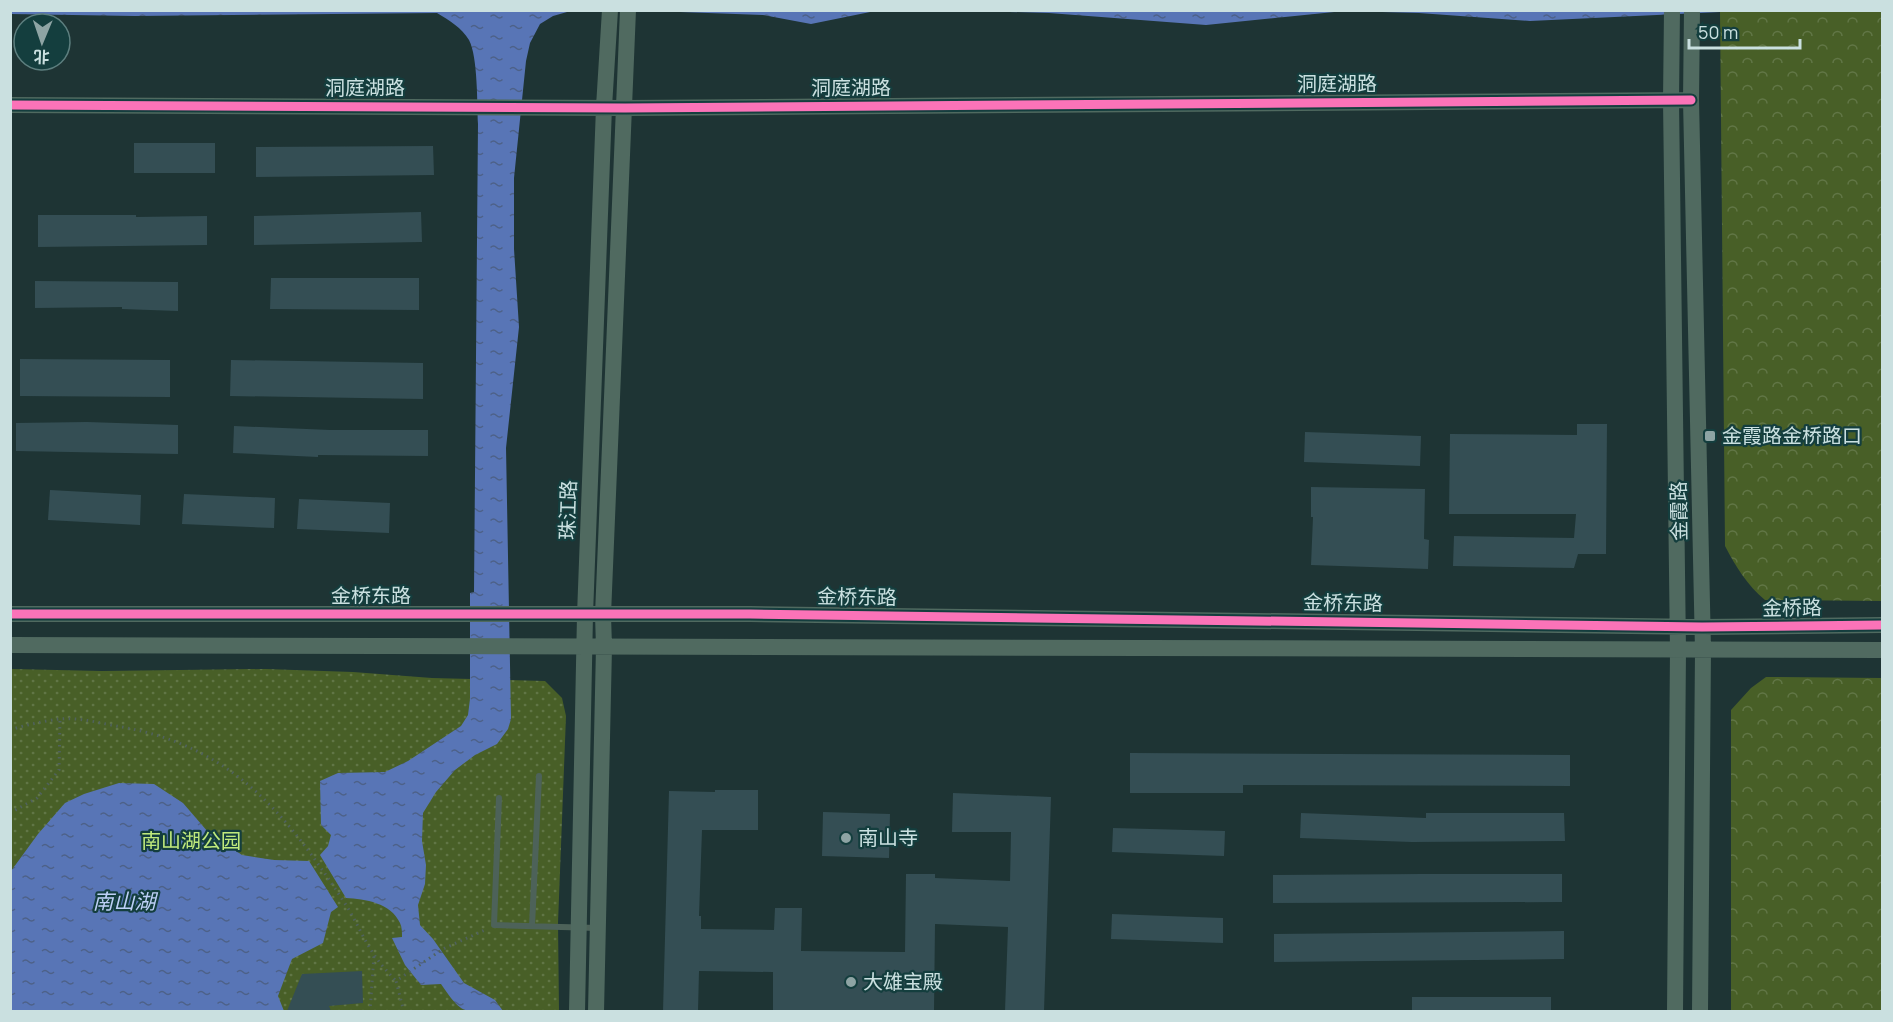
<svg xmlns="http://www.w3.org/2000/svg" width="1893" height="1022" font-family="Manrope,'Noto Sans SC',sans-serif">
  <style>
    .forest { fill: url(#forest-crowns) }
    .park { fill: url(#park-dots) }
    .water { fill: url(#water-ripples) }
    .building { fill: #344e54 }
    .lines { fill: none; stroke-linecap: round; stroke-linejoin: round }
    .path { stroke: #50625d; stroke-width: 3; stroke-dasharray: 1.5 4.5; stroke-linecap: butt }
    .lane { stroke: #4d6259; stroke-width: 6 }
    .secondary { stroke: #506a60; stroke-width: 16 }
    .cycleway-casing { stroke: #143e3e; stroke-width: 13 }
    .cycleway { stroke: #fb73b8; stroke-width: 9 }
    .poi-dot { fill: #8ea4a4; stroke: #143e3e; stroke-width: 2 }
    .labels { text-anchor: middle; stroke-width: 4.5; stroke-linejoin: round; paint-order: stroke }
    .street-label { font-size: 20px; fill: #cae0e0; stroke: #143e3e }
    .poi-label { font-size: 20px; fill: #cae0e0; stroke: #143e3e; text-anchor: start }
    .park-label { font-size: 20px; fill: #c0ea7c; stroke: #143e3e }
    .water-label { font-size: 21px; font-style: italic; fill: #bed0f7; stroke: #143e3e }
  </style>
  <defs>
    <pattern id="forest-crowns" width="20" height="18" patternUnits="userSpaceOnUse" patternTransform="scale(1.5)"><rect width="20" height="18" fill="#485f27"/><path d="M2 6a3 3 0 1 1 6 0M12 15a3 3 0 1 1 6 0" fill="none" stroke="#617646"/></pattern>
    <pattern id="park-dots" width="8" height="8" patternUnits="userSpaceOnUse" patternTransform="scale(1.5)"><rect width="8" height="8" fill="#485f27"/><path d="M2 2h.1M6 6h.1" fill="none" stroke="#617646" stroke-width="1.8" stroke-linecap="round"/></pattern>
    <pattern id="water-ripples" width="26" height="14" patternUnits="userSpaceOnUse" patternTransform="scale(1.5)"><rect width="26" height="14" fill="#5875b6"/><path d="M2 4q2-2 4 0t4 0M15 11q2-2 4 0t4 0" fill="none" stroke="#4d6188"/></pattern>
  </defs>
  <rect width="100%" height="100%" fill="#1e3434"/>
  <path class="forest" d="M 1720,12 L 1882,12 L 1882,601 L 1765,600 C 1747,585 1736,567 1725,546 Z
    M 1766,677 L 1882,678 L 1882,1011 L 1731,1011 L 1731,710 L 1751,688 Z"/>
  <path class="park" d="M 11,669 L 102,671 L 265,669 L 353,672 L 432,678 L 545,681 L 562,698 L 566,716 L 558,923 L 559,1011 L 11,1012 Z"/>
  <path class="water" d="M 11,10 L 875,11 L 811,24 L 763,15 L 653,11 L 567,12 L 553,16 L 540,24 L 530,43 L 526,61 L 514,178 L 514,249 L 519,327 L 506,448 L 511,719 L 508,729 L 497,744 L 475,755 L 455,770 L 436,792 L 423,813 L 422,841 L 426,865 L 425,884 L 418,905 L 420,925 L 433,939 L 464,983 L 495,1000 L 503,1011 C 464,1011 464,1018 441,984 L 421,985 L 405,965 L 392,938 L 402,937 C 402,933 402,927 400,923 C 391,903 365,899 346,898 L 320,855 L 328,846 L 331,835 L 321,825 L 320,781 L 338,773 L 385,772 L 408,761 L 461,726 L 468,715 L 470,699 L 470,593 L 474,592 L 478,124 C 477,104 478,57 469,40 C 462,28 449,20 437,13 L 135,16 L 11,14 Z
    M 1882,10 L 1882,12 L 1720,12 L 1530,21 L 1419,13 L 1346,11 Z
    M 976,11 L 1344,10 L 1344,11 L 1206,25 L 1049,13 Z
    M 119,783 L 154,784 L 183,803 L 208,832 L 242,855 L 274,860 L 309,861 L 338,907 L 331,912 L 323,943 L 292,959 L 278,996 L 284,1011 L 11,1011 L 11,871 L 38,834 L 65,803 L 84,794 Z"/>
  <path class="building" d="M 134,143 L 215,143 L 215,173 L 134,173 Z
    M 433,146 L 434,175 L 256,177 L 256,147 Z
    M 421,212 L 422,242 L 254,245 L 254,216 Z
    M 38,215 L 136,215 L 136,217 L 207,216 L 207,245 L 38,247 Z
    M 271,278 L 419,278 L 419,310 L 270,309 Z
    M 35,281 L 178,282 L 178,311 L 122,309 L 122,307 L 35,308 Z
    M 20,359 L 170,360 L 170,397 L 20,396 Z
    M 231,360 L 423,363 L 423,399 L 230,396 Z
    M 87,422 L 178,425 L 178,454 L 16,451 L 16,423 Z
    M 1577,424 L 1607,424 L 1606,554 L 1578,554 L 1574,568 L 1453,566 L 1454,536 L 1574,538 L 1576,514 L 1449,514 L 1450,434 L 1577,435 Z
    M 234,426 L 330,430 L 428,430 L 428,456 L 318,455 L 318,457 L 233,453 Z
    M 1305,432 L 1421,436 L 1420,466 L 1304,462 Z
    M 1311,487 L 1425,489 L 1424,539 L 1429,540 L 1428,569 L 1311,565 L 1313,517 L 1311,517 Z
    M 50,490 L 141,495 L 140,525 L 48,520 Z
    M 184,494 L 275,498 L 274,528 L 182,524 Z
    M 299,499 L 390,503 L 389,533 L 297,529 Z
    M 1130,753 L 1570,755 L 1570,786 L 1243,785 L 1243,793 L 1130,793 Z
    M 715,790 L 758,790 L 758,830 L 702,830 L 699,916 L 701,916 L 701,929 L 774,930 L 775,908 L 802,908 L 801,951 L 905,952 L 906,874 L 935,874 L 935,878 L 1010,881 L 1011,832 L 952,832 L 953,793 L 1051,797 L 1044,1011 L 1005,1011 L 1008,927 L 935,924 L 934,1011 L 773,1011 L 773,972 L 699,971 L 698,1011 L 663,1011 L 669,791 L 715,792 Z
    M 823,812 L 890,814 L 889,858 L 822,856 Z
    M 1301,813 L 1426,818 L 1426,813 L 1564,813 L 1565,841 L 1412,842 L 1300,838 Z
    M 1113,828 L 1225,831 L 1224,856 L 1112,852 Z
    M 1423,874 L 1562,874 L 1562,902 L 1273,903 L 1273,875 Z
    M 1112,914 L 1223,918 L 1223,943 L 1111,939 Z
    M 1564,931 L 1564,959 L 1274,962 L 1274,934 Z
    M 362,971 L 363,1003 L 329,1006 L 331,1011 L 287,1011 L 302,974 Z
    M 1412,997 L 1551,997 L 1551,1011 L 1412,1011 Z"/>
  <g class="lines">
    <path class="path" d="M 10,730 C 25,725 44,721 59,719 C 80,717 103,724 122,727 C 234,747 287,815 346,905 C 356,921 363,938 373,953 C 379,963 388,972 396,981
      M 10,813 L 37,798 L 59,770 L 60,719
      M 370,1012 L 374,955
      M 404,1012 L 396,981 L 443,949 L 487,929"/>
    <path class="lane" d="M 499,798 L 494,925 L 597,928
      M 532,926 L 539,776"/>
    <path class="secondary" d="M 1672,10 L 1671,100 L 1678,650 L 1675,1012
      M 1692,10 L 1691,100 L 1703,650 L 1700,1012
      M 10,105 L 625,108 L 1691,100
      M 10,614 L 750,614 L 1702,627 L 1882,625
      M 10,645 L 1882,650
      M 577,1012 L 585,615 L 604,107 L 610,10
      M 596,1012 L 604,647 L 603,615 L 628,10"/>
    <defs>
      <path id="cycleway" d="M 10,105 L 625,108 L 1691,100
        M 10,614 L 750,614 L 1702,627 L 1882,625"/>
    </defs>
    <use href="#cycleway" class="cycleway-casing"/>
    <use href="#cycleway" class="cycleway"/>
  </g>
  <g class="poi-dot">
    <rect x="1704" y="430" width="12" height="12" rx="3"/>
    <circle cx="846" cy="838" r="6"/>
    <circle cx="851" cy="982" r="6"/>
  </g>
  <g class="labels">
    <g class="street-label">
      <text x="1337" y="91">洞庭湖路</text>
      <text x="365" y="95">洞庭湖路</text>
      <text x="851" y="95">洞庭湖路</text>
      <text transform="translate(568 510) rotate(-88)" y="7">珠江路</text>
      <text transform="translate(1679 511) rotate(-91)" y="7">金霞路</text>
      <text x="371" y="603">金桥东路</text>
      <text transform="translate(857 597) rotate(1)" y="7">金桥东路</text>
      <text transform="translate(1343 603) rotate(1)" y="7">金桥东路</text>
      <text transform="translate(1792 608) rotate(-1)" y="7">金桥路</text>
    </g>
    <g class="poi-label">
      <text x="1722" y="443">金霞路金桥路口</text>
      <text x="858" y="845">南山寺</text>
      <text x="863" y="989">大雄宝殿</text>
    </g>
    <g class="park-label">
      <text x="191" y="848">南山湖公园</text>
    </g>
    <g class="water-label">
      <text x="124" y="909">南山湖</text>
    </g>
  </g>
  <rect width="1893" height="1022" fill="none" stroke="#cae0e0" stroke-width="24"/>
  <g transform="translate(42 42) rotate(182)"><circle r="28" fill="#143e3e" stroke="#5d7f7f" stroke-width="1.5"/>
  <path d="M0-4.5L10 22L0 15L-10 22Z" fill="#8ea4a4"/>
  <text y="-9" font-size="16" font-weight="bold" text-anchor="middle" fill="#cae0e0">北</text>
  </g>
  <path d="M1689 39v9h111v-9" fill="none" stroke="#cae0e0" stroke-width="3"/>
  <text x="1698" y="39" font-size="18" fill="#cae0e0" stroke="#143e3e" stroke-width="4.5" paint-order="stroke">50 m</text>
</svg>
